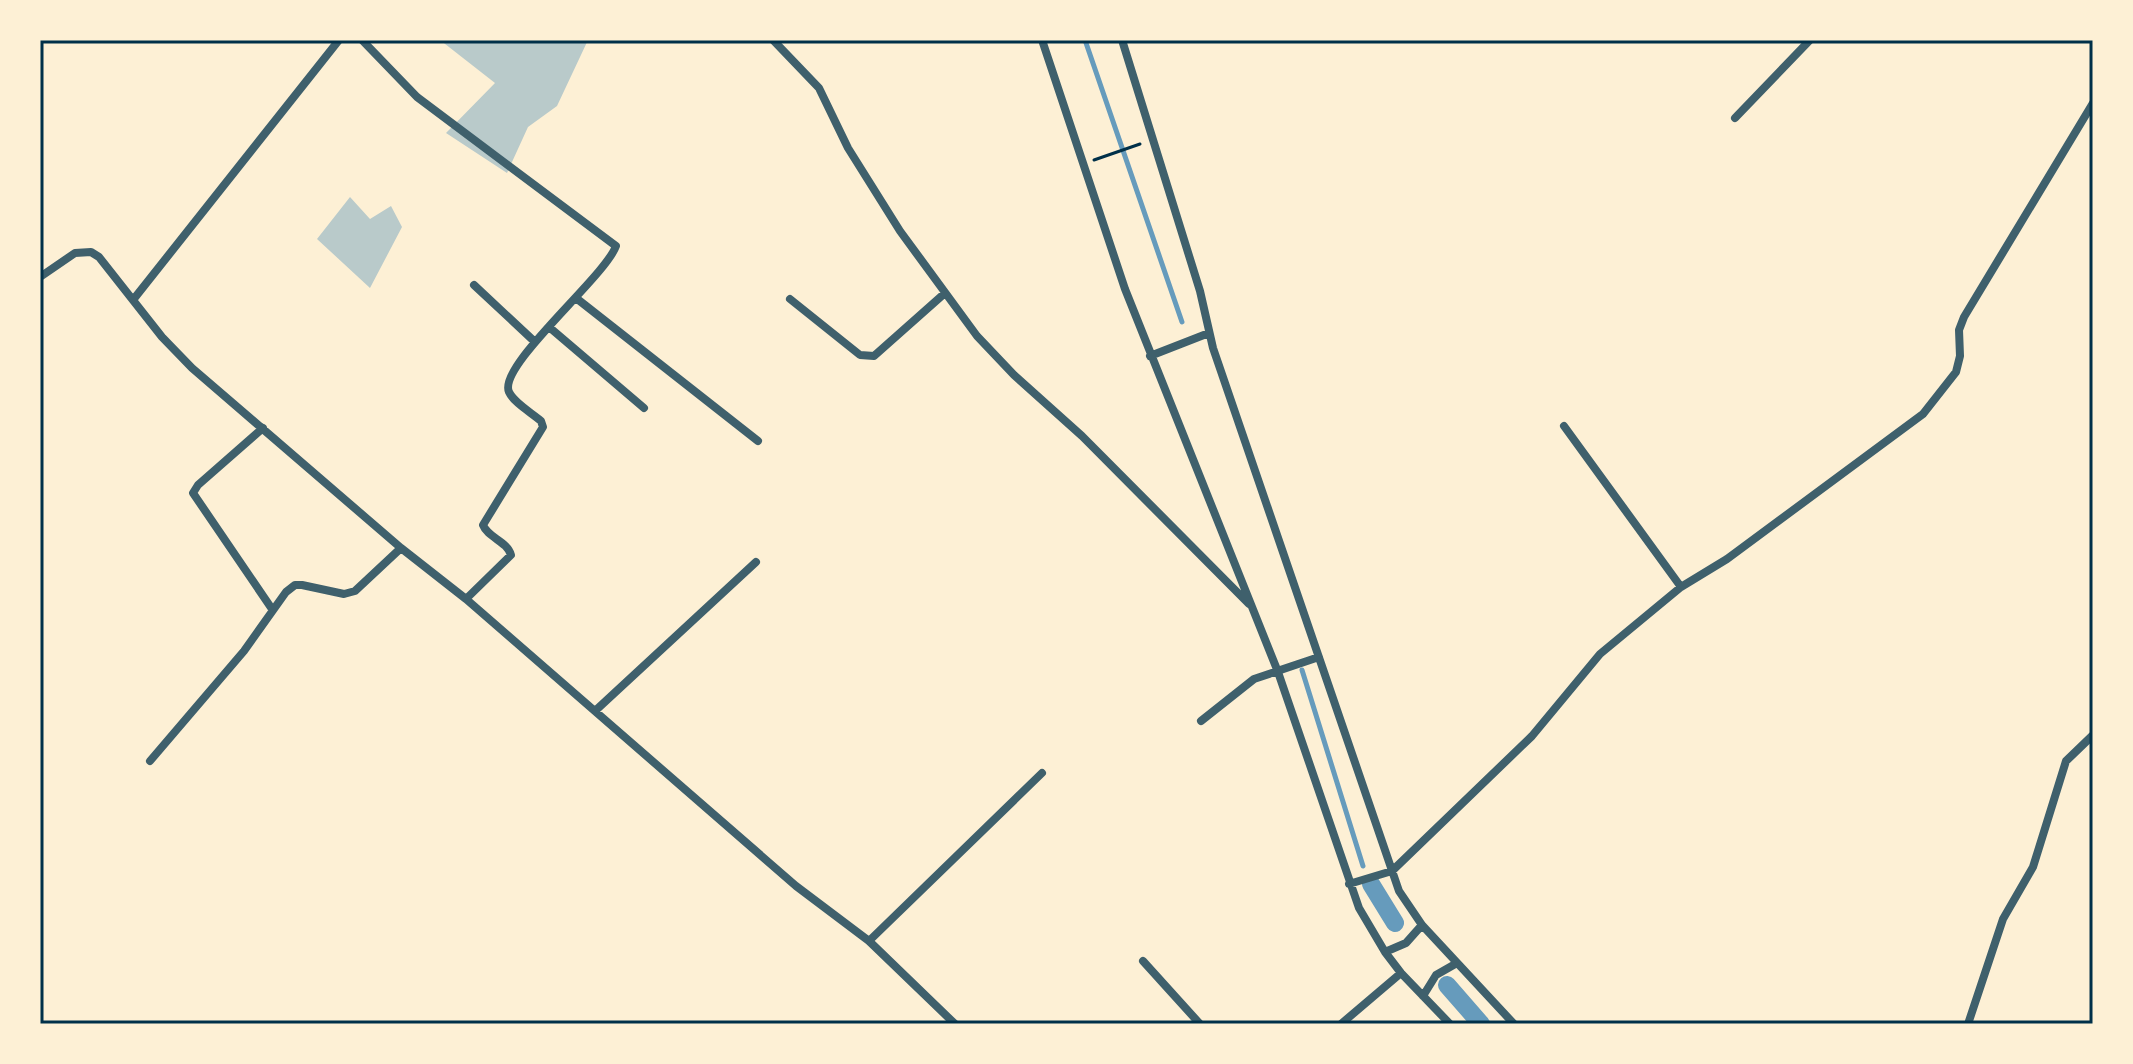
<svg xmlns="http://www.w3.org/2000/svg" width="2133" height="1064" font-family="Arial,sans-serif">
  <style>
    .green { fill: #b9caca }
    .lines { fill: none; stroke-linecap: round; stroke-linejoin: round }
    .stream { stroke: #669bbc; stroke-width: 5 }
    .canal { stroke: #669bbc; stroke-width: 18 }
    .path { stroke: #003049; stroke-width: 3 }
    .minor { stroke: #3f606c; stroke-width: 8 }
    .neatline { fill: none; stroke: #003049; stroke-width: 3 }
  </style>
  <rect width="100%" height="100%" fill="#fdf0d5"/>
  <path class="green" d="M 440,40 L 588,40 L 557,106 L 528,127 L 507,173 L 446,133 L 495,83 Z
    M 350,197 L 370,219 L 391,206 L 402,227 L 370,288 L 317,239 Z"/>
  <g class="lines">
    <path class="stream" d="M 1085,40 L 1182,322
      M 1302,670 L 1363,866"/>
    <path class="canal" d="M 1371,884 L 1395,923
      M 1447,985 L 1481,1024"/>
    <path class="path" d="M 1094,160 L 1140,144"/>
    <path class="minor" d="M 362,40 L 417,97 L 616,246 C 605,277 497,366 509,392 C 514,403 532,413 541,421 L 543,427 L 483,525 C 488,538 507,541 511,555 L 466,599
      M 773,40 L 819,88 L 848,148 L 900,231 L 977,336 L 1014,375 L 1082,436 L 1249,604
      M 1042,40 L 1125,289 L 1278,672 L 1359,908 L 1385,952 L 1401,973 L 1450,1024
      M 1122,40 L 1200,291 L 1213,348 L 1399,891 L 1422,925 L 1514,1024
      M 1735,118 L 1810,40
      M 40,277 L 75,253 L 91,252 L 99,257 L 162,337 L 192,368 L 401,548 L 466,599 L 796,886 L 869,941 L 955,1024
      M 474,285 L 535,342
      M 576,298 L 758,441
      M 790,299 L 860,355 L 874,356 L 945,293
      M 133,300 L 339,40
      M 549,327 L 644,408
      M 1150,356 L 1209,333
      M 1564,426 L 1681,587
      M 263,428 L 198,485 L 193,493 L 272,609
      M 595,711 L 756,562
      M 1201,721 L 1254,679 L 1319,657
      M 150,761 L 244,651 L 286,592 L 295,585 L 302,585 L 344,594 L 355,591 L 401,548
      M 1349,884 L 1392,871 L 1532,736 L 1600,654 L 1681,587 L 1727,559 L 1923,414 L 1956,372 L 1960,356 L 1959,330 L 1964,317 L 2093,103
      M 869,941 L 1042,773
      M 1385,952 L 1406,943 L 1422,925
      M 1143,961 L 1200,1024
      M 1423,996 L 1436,975 L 1457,963
      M 1341,1024 L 1401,973
      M 1968,1024 L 2003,919 L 2033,867 L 2066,761 L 2093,735"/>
  </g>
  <rect width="2133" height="1064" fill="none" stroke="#fdf0d5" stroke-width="84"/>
  <rect x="42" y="42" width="2049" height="980" class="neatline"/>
</svg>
